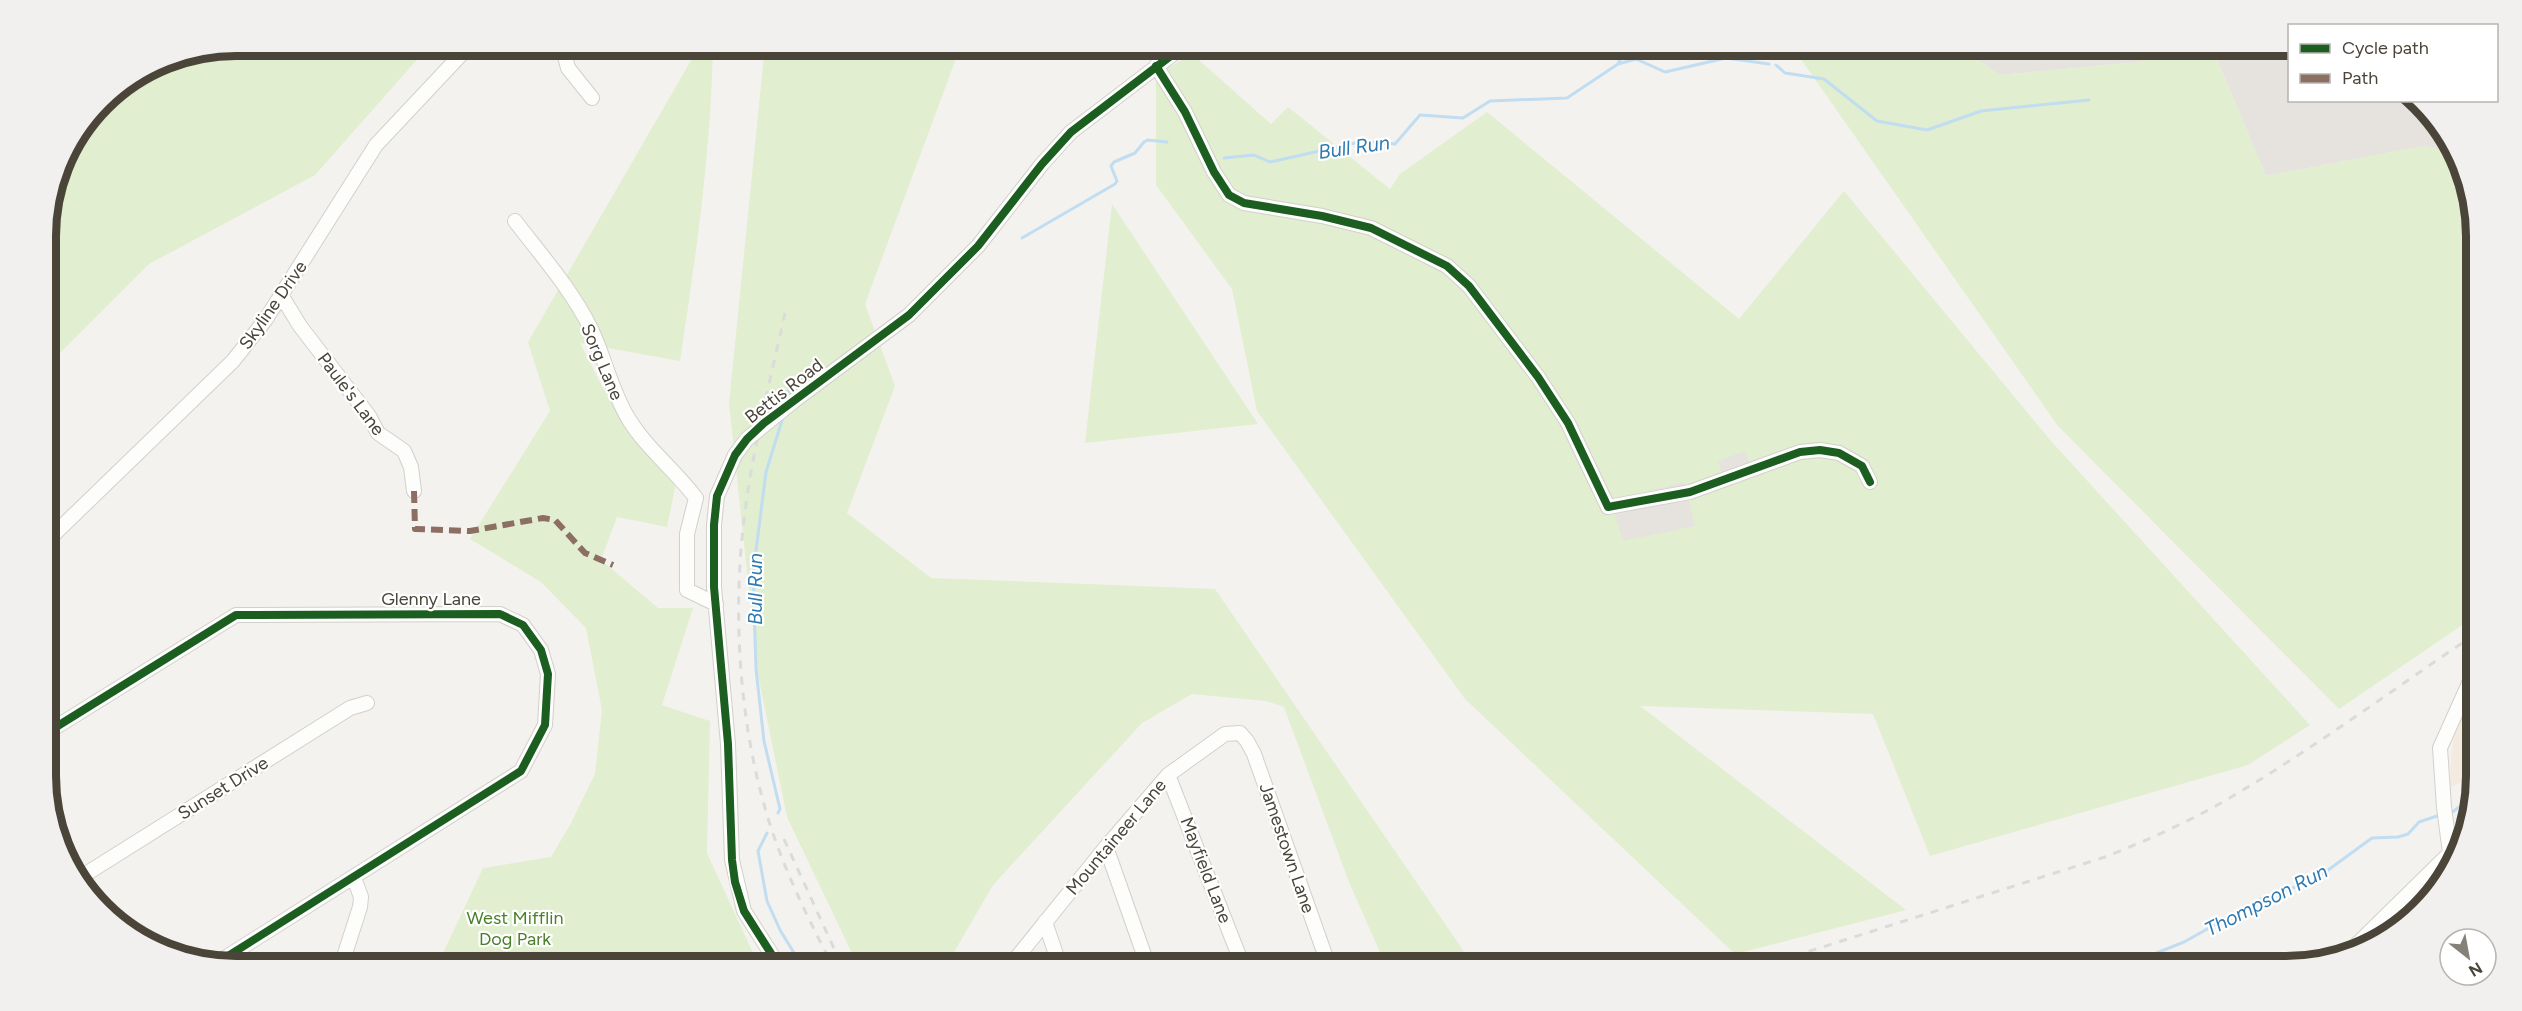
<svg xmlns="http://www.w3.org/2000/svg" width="2522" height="1011" font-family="Figtree,sans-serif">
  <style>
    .commercial { fill: #f3ebdf }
    .industrial { fill: #e6e2de }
    .green { fill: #e1eecf }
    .parking { fill: #e6e3df }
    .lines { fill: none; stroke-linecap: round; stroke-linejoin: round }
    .stream { stroke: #c0ddf1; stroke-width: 3 }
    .minor-casing { stroke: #d2d0cb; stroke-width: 16 }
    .minor { stroke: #fdfdfc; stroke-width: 14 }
    .rail { stroke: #dbdbda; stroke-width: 3; stroke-dasharray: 8 8; stroke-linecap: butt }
    .minor-bridge-casing { stroke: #d2d0cb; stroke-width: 16; stroke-linecap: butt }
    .minor-bridge { stroke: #fdfdfc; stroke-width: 14 }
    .quiet { stroke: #8d6e63; stroke-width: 6; stroke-dasharray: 12 6; stroke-linecap: butt }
    .cycleway-casing { stroke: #fff; stroke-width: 11 }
    .cycleway { stroke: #1b5e20; stroke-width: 8 }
    .labels { text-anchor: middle; stroke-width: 4.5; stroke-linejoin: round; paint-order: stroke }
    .street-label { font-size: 18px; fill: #4b4439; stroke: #fff }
    .park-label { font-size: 18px; fill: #4a7f2a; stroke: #fff }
    .water-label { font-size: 20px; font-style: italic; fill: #2e7ab2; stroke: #fff }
    .rim { fill: none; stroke: #4b4439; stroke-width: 8 }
  </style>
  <rect width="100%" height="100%" fill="#f4f2ee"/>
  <path class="commercial" d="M 2477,688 L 2477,775 L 2450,787 L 2451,756 L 2454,736 L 2461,714 Z"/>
  <path class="industrial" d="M 1957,45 L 2205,45 L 2139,62 L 1999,75 Z
    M 2211,45 L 2289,45 L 2290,100 L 2419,101 L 2437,119 L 2451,152 L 2423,146 L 2266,176 Z"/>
  <path class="green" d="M 235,45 L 430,45 L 315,175 L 149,264 L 46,367 L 45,223 L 65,151 L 110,93 L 163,59 Z
    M 700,45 L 713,45 C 711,151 696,256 680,361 L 580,343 L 603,388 L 676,483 L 667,527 L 617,517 L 601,560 L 658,608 L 693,608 L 662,705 L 710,721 L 707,853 L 753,953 L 745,966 L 437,966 L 483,868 L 551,857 L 570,825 L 595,774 L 602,710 L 586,628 L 541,582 L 470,539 L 550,411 L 528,342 Z
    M 765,45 L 961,45 L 865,304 L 895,386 L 847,513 L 931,578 L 1215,589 L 1474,966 L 1386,966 L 1349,882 L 1284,707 L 1266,701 L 1192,694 L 1142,723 L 993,885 L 946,966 L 858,966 L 787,817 L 758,675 L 729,403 Z
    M 1791,45 L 1957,45 L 2000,75 L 2139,62 L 2211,45 L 2266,176 L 2423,146 L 2451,152 L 2475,210 L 2477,615 L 2339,709 L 2058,426 Z
    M 1192,54 L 1271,124 L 1288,107 L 1390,189 L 1400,174 L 1487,112 L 1739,319 L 1844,191 L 2051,441 L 2310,725 L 2248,765 L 1930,856 L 1873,714 L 1640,706 L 1906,910 L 1735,954 L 1465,699 L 1257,411 L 1232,289 L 1156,185 L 1156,75 Z
    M 1112,204 L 1258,424 L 1085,443 Z"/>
  <path class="parking" d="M 1745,451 L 1750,464 L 1722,474 L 1718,461 Z
    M 1684,482 L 1695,526 L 1623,541 L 1611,501 Z"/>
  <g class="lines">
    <path class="stream" d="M 1618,64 L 1636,59 L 1665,72 L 1726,58 L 1769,64
      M 1776,65 L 1785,73 L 1824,79 L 1877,121 L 1927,130 L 1981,111 L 2089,100
      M 1224,158 L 1254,155 L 1270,162 L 1364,141 L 1395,144 L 1420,115 L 1463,118 L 1490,101 L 1567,98 L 1618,64 L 1627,45
      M 1022,238 L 1115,184 L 1117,181 L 1111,166 L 1114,162 L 1135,153 L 1144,142 L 1148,140 L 1167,142
      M 786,402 L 789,389 L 806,377
      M 778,813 L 780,809 L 764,741 L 756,669 L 753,574 L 766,472 L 783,417
      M 2451,813 L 2473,797
      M 767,833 L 758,851 L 767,901 L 780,930 L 802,966
      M 1946,966 C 1987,954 2030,945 2069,966
      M 2124,966 L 2184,942 L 2263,898 L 2313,881 L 2372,838 L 2398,837 L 2408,834 L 2419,822 L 2437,816"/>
    <defs>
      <path id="minor" d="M 562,45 L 568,68 L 592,98
        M 1156,66 L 1185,112 L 1214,172 L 1229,195 L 1244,203 L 1322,216 L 1371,228 L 1447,266 L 1469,286 L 1538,377 L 1568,423 L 1608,507 L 1690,492 L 1800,452 L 1820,450 L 1839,453 L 1862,466 L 1870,482
        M 515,221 C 541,255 572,290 591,329 C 605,358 611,390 628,418 C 646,448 675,470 696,498 L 687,534 L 687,590 L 716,604
        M 281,295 L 300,326 L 369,416 L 378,433 L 404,451 L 411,467 L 414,491
        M 795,400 L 909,315 L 978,246 L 1042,164 L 1071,132 L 1185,45
        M 735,455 L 717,496 L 714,525 L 714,587 L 728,744 L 732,860 L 744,911 L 779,966
        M 47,541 L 233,361 L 266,319 L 376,145 L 470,45
        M 48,732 L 236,615 L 500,614 L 523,625 L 541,650 L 548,674 L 545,725 L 521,771 L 217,963
        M 1168,775 L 1243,966
        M 1106,847 L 1148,966
        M 2450,853 L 2444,807 L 2440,748 L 2470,681 L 2477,677
        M 81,877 L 350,708 L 367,703
        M 1045,922 L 1060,966
        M 2344,957 L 2450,853
        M 341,966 L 360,907 L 361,897 L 354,878
        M 1010,966 L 1106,847 L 1168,775 L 1225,734 L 1240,733 L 1247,741 L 1254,754 L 1329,966"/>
    </defs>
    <use href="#minor" class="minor-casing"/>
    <use href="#minor" class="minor"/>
    <path class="rail" d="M 785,313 C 768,390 747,471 741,550 C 733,651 745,768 784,863 C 798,898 815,932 833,966
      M 784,839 L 842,966
      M 1763,966 L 2105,857 C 2145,841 2184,824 2221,803 C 2309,752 2392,690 2477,633"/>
    <defs>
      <path id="minor-bridge" d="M 735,455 L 747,439 L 795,400"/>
    </defs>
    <use href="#minor-bridge" class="minor-bridge-casing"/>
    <use href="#minor-bridge" class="minor-bridge"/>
    <path class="quiet" d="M 414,491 L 415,529 L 470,531 L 543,518 L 555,520 L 585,553 L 613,565"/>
    <defs>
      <path id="cycleway" d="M 1156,66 L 1185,112 L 1214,172 L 1229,195 L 1244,203 L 1322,216 L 1371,228 L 1447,266 L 1469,286 L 1538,377 L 1568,423 L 1608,507 L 1690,492 L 1800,452 L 1820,450 L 1839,453 L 1862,466 L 1870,482
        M 48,732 L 236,615 L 500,614 L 523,625 L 541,650 L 548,674 L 545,725 L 521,771 L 217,963
        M 779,966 L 744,911 L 735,882 L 732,860 L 728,744 L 714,587 L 714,525 L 717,496 L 735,455 L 747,439 L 764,423 L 909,315 L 978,246 L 1042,164 L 1071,132 L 1185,45"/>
    </defs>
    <use href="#cycleway" class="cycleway-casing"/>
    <use href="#cycleway" class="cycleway"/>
  </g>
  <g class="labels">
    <g class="street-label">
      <text transform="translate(273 305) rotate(-55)" y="6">Skyline Drive</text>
      <text transform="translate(602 362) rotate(67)" y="6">Sorg Lane</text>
      <text transform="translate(784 391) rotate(-38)" y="6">Bettis Road</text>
      <text transform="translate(351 394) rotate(53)" y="6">Paule's Lane</text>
      <text x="431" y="605">Glenny Lane</text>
      <text transform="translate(223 788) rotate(-32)" y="6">Sunset Drive</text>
      <text transform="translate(1116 837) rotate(-50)" y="6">Mountaineer Lane</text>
      <text transform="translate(1287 848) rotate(71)" y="6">Jamestown Lane</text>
      <text transform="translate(1206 870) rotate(69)" y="6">Mayfield Lane</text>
    </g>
    <g class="park-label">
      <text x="515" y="924">West Mifflin<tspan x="515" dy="21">Dog Park</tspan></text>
    </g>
    <g class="water-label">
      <text transform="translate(1354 147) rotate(-8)" y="7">Bull Run</text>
      <text transform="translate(755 589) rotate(-90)" y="7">Bull Run</text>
      <text transform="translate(2266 900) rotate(-27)" y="7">Thompson Run</text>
    </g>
  </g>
  <path d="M0 0H2522V1011H0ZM236 56H2286A180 180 0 0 1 2466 236V776A180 180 0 0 1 2286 956H236A180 180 0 0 1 56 776V236A180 180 0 0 1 236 56Z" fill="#f1f0ef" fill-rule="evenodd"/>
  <path class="rim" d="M236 56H2286A180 180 0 0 1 2466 236V776A180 180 0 0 1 2286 956H236A180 180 0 0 1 56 776V236A180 180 0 0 1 236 56Z"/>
  <rect x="2288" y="24" width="210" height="78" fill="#ffffff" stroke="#b7b4b0" stroke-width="1.5"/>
  <rect x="2300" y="44" width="30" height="9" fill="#1b5e20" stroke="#b7b4b0" stroke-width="1.5"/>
  <text x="2342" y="54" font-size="18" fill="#4b4439">Cycle path</text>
  <rect x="2300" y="74" width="30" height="9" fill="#8d6e63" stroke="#b7b4b0" stroke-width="1.5"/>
  <text x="2342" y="84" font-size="18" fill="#4b4439">Path</text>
  <g transform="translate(2468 957) rotate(149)"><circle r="28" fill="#ffffff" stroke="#b7b4b0" stroke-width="1.5"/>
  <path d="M0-4.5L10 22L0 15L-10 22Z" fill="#868178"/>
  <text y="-9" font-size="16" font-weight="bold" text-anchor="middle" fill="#4b4439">N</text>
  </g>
</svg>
